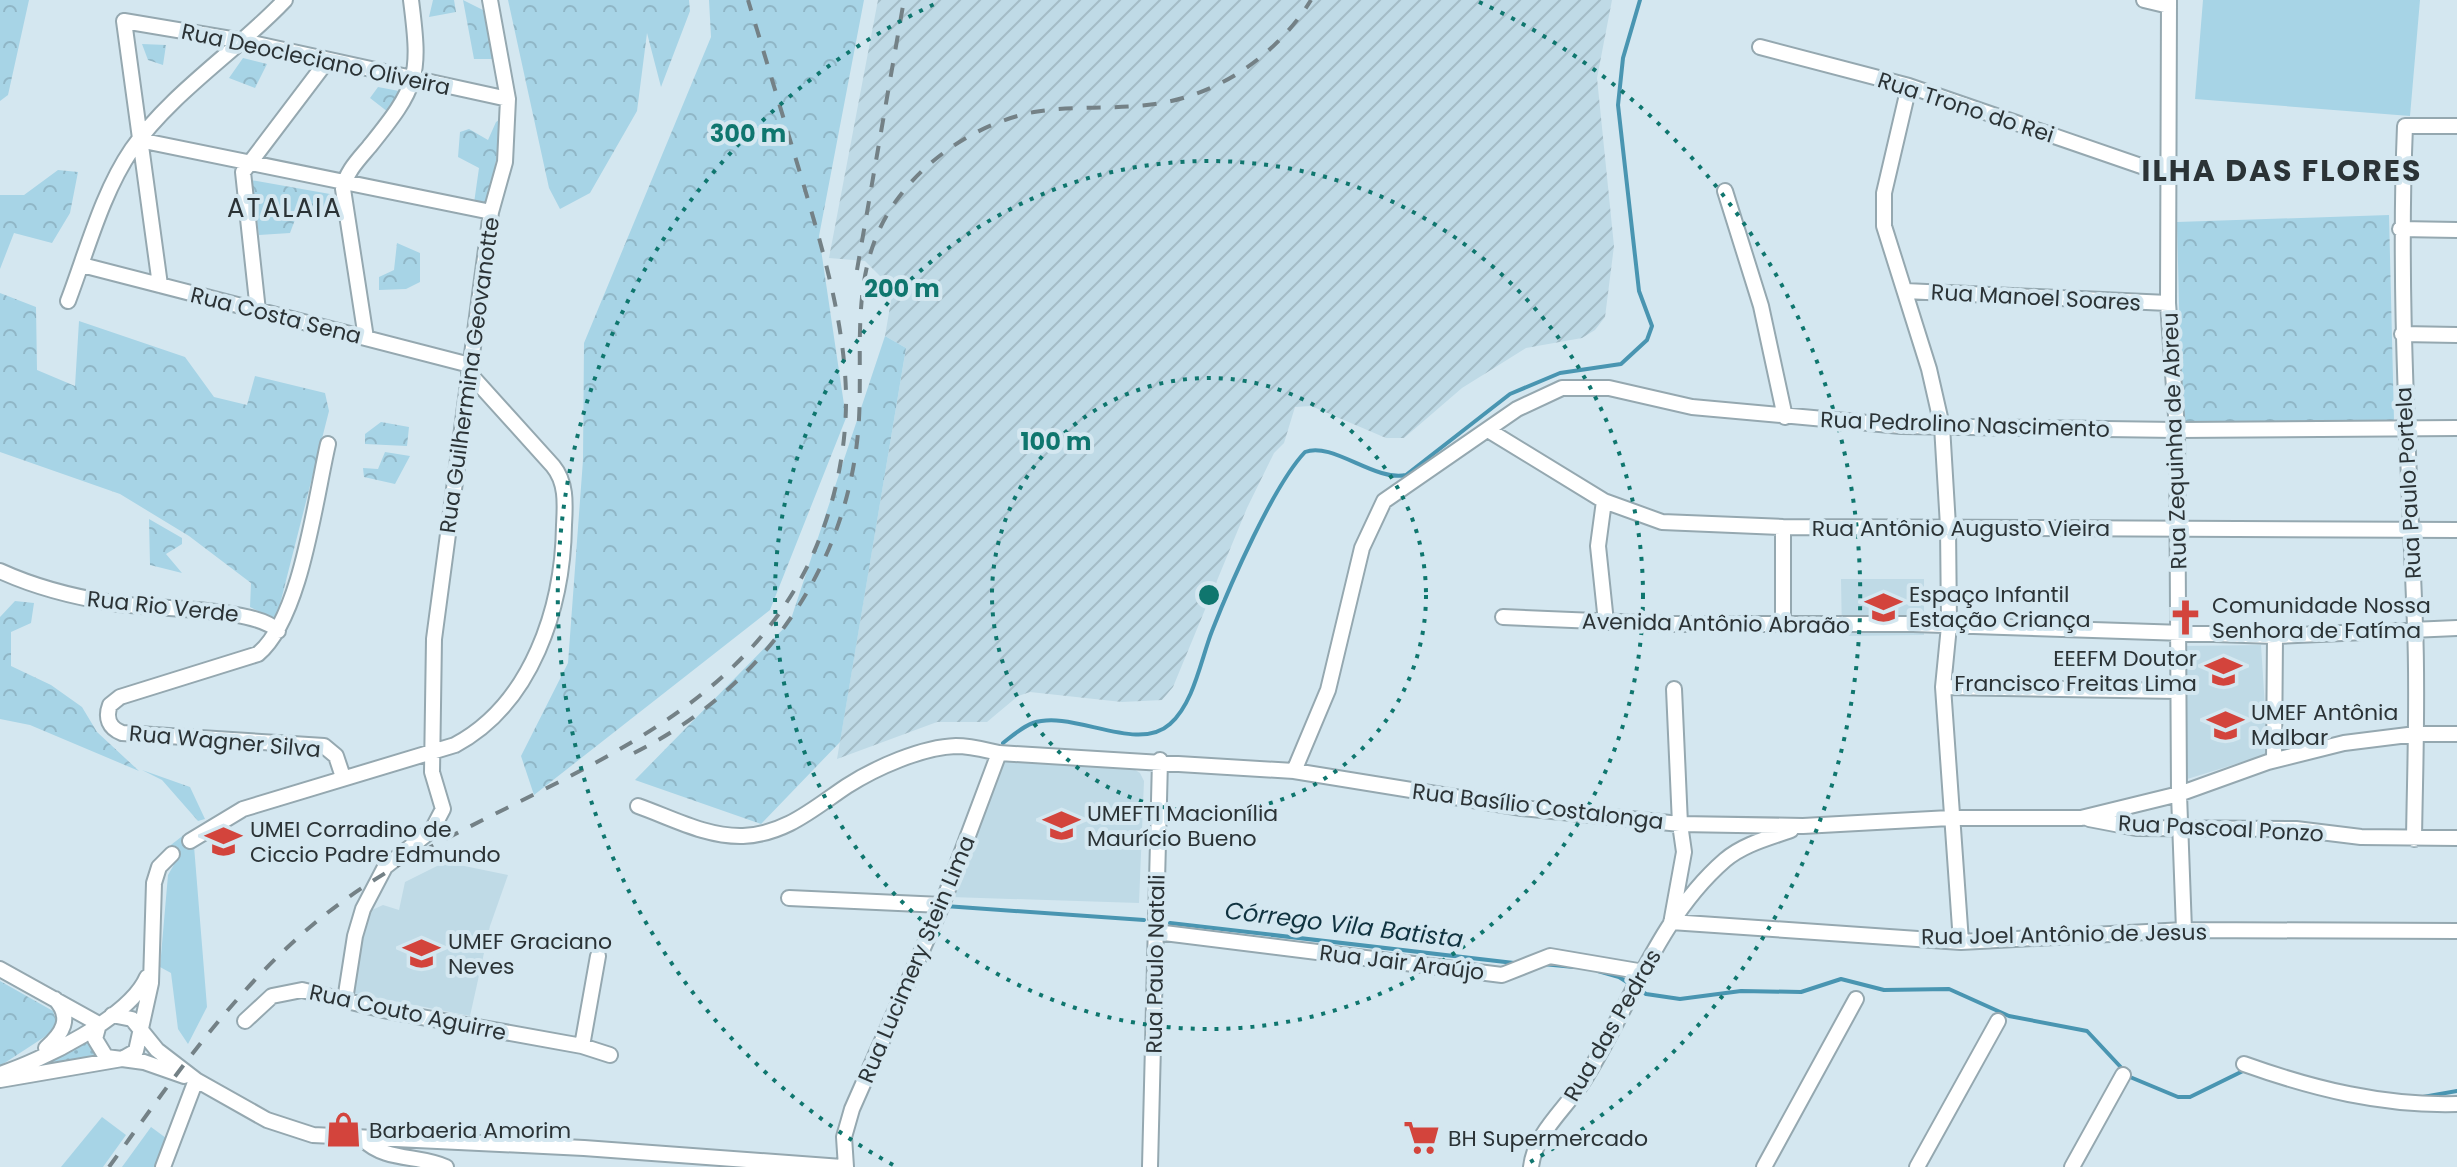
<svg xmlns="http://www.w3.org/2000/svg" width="2457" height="1167" font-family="Poppins,sans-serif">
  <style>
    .built { fill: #bfdae6 }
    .industrial { fill: url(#industrial-furrows) }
    .grass { fill: #a7d4e6 }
    .forest { fill: url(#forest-crowns) }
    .garden { fill: url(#garden-dots) }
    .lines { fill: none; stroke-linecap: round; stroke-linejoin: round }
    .stream { stroke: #4995b1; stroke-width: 4 }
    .minor-casing { stroke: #95a8b0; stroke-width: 18 }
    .minor { stroke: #fff; stroke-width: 14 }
    .rail { stroke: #748186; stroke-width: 4; stroke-dasharray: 14 14; stroke-linecap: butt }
    .ring { fill: none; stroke: #0f766e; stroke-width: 4; stroke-dasharray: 4 8 }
    .labels { text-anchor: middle; stroke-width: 8; stroke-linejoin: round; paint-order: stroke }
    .street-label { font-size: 22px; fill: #2b3336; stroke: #d4e7f0 }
    .poi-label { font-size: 22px; fill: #2b3336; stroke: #d4e7f0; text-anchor: start }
    .water-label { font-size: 24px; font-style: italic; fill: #103340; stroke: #d4e7f0 }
    .quarter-label { font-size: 26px; letter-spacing: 2px; fill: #2b3336; stroke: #d4e7f0 }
    .district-label { font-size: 30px; font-weight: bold; letter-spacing: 2px; fill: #2b3336; stroke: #d4e7f0 }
    .centre { fill: #0f766e; stroke: #d4e7f0; stroke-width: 4 }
    .ring-label { font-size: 24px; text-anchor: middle; font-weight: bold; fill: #0f766e; stroke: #d4e7f0; stroke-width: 8; stroke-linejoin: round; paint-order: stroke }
  </style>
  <defs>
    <pattern id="industrial-furrows" width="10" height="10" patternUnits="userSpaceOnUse" patternTransform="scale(2)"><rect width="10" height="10" fill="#bfdae6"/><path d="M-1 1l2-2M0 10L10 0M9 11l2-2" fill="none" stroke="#a4bcc6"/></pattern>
    <pattern id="forest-crowns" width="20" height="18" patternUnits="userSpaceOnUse" patternTransform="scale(2)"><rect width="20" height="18" fill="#a7d4e6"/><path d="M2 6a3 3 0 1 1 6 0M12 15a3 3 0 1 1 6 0" fill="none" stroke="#90b6c6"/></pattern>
    <pattern id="garden-dots" width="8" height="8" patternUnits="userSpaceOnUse" patternTransform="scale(2)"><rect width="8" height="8" fill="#a7d4e6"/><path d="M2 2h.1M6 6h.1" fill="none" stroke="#90b6c6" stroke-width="1.8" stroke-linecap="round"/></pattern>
  </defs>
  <rect width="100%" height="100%" fill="#d4e7f0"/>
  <path class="built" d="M 1841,579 L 1924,579 L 1924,635 L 1842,636 Z
    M 2261,645 L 2268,754 L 2184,780 L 2183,646 Z
    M 1004,760 L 1132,768 L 1140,773 L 1144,781 L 1139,903 L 951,897 Z
    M 445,862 L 508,875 L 490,926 L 470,1016 L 353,993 L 364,927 L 372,910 L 383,905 L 399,910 L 405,882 Z"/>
  <path class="industrial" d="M 878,0 L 1612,0 L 1597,78 L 1614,246 L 1605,317 L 1595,330 L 1582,338 L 1526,348 L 1462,388 L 1404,438 L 1386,438 L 1311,406 L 1295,407 L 1284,443 L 1274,453 L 1247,508 L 1173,687 L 1162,700 L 1122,702 L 1030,692 L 1018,696 L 987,722 L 937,722 L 837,759 L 906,348 L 885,336 L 893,289 L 865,261 L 829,258 Z"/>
  <path class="grass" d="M 2203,0 L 2420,0 L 2410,116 L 2195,99 Z
    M 185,834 L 194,846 L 207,1007 L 188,1044 L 178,1029 L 171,973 L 160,967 L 168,875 L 176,861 L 167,848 Z
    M 102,1117 L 126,1135 L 103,1167 L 61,1167 Z
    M 151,1127 L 166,1138 L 155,1167 L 122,1167 Z"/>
  <path class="forest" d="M 0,0 L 29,0 L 8,95 L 0,101 Z
    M 433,0 L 454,0 L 456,12 L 429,17 Z
    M 463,0 L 485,11 L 497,59 L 474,59 Z
    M 508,0 L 689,0 L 690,11 L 661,87 L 647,33 L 637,111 L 590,193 L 560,209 L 549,188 Z
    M 709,0 L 864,0 L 819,236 L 846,418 L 770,610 L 534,795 L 521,756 L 568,663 L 583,460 L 584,343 L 711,37 Z
    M 142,44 L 166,45 L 163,65 L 148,60 Z
    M 243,58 L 267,64 L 255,88 L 229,78 Z
    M 378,87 L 399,91 L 388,112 L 370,98 Z
    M 503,117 L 489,204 L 474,203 L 479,168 L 458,157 L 460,132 L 469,129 L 488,140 L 496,122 Z
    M 58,170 L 78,172 L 70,213 L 52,243 L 14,233 L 0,269 L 0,195 L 24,195 Z
    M 251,180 L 330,194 L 332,210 L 296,217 L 290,233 L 259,235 Z
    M 2389,215 L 2394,420 L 2182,426 L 2177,222 Z
    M 397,243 L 420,253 L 420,282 L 406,289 L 379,290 L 379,277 L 394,270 Z
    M 0,293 L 36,307 L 37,370 L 75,386 L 79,321 L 185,357 L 214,397 L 247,405 L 255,376 L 325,393 L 329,411 L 276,620 L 250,607 L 251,583 L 189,536 L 120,494 L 0,452 Z
    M 885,336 L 906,348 L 840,742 L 761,824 L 635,780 L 790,622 Z
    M 381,422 L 409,427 L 407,446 L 365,444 L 365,434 Z
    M 385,452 L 410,456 L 395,484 L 364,477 L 363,468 L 378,469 Z
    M 149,519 L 182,538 L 182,544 L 166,554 L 182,573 L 150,565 Z
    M 15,601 L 34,603 L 31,623 L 11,632 L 11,666 L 51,685 L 82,707 L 97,732 L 139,771 L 30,725 L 0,719 L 0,617 Z
    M 142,770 L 190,787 L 205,819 L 198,821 L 162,780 Z
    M 0,981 L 53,1011 L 57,1023 L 49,1034 L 0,1066 Z"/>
  <path class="garden" d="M 84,1039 L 103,1059 L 36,1069 L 34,1065 Z"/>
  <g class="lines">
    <path class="stream" d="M 1003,743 C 1013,735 1022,727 1033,723 C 1072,709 1137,754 1170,724 C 1194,703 1201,659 1212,631 C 1230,585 1273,486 1305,452 C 1332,441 1375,482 1406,475 L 1510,394 L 1560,373 L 1621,364 L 1647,340 L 1652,326 L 1639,291 L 1618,105 L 1623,58 L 1640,0
      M 945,906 L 1144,920
      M 1170,923 L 1514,963
      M 1543,964 L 1574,967
      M 1598,971 L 1619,977 L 1646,994 L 1680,999 L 1741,991 L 1801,992 L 1841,979 L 1884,990 L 1949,989 L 2009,1016 L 2087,1031 L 2130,1077 L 2178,1097 L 2190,1097 L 2245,1070
      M 2423,1097 L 2457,1091"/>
    <defs>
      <path id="minor" d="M 2144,0 L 2169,6
        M 2169,0 L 2168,303 L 2177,430 L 2179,794 L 2184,930
        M 1760,47 L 1909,86 L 2170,176
        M 1909,86 L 1884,193 L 1884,226 L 1929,369 L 1942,426 L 1948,526 L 1949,626 L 1943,687 L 1961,942
        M 139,140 L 491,212
        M 1725,191 L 1761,306 L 1785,417
        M 2400,229 L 2457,230
        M 82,265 L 470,365
        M 160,285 L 124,21 L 243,41 L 508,99
        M 1905,291 L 2168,303
        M 68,301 C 87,251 102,193 132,149 C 171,93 238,50 285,0
        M 258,311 L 243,172 L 327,61
        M 2402,334 L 2457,335
        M 366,338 L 343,189 C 346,172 358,160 369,147 C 418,86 421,78 411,0
        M 1488,430 L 1604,501 L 1662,522 L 1783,527 L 2457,530
        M 328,444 C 315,500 301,618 258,654 L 120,697 L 110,705 C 105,718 109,728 122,733 L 324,746 L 336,756 L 343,777
        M 1604,501 L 1598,546 L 1606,622
        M 1783,527 L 1783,623
        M 0,571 C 35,587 74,597 112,603 C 150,610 254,606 278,631
        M 1503,617 L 1667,624 L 1913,624 L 2275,636 L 2457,628
        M 1943,687 L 2178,691
        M 2274,760 L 2275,636
        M 1294,771 L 1328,690 L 1362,548 L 1384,501 L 1517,409 L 1562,388 L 1609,388 L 1692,407 L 1901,426 L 2177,430 L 2457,428
        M 638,806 C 672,818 706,837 743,836 C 786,834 814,808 847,786 C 875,768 922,747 956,746 C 971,746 985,750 999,753 L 1294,771 L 1522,808 L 1680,824 L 1803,826 L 1950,818 L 2081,818 L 2179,794 L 2268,762 L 2344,743 L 2416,734 L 2457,734
        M 2089,819 L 2136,828 L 2296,829 L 2361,837 L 2457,838
        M 2414,839 C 2415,768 2418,697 2415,626 C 2409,459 2398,294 2405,126 L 2457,126
        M 190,841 L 243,809 L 455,745 C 532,704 563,607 564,525 C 565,505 567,483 553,466 L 469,373
        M 789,898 L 942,905
        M 1672,918 L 1684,852 L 1680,824 L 1674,689
        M 1671,922 L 1961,942 L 2184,930 L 2457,931
        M 1156,932 L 1502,975 L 1550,956 L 1644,972
        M 598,956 L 582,1046 L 610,1055
        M 0,969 L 99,1024
        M 345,1000 L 355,936 L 363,909 L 385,867 L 432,830 L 443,809 L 432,772 L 434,639 L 491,212 L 505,162 L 508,99 L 490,0
        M 112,1015 L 132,1019 L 157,1050 L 196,1080 L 267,1120 L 313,1135 L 584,1148 L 842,1167
        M 245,1021 L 272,996 L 302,990 L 388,1011 L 582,1046
        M 99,1024 L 95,1039 L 106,1057 L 122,1059 L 136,1051 L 151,983 L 154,883 L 159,867 L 172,854
        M 46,1048 C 62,1034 73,1018 55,999
        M 2244,1064 C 2314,1089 2383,1106 2457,1104
        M 0,1074 C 41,1061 130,1017 147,977
        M 0,1080 L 122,1059 L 144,1062 L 184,1076
        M 364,1140 C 384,1161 421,1155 446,1167
        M 163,1167 L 196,1080
        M 846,1167 L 844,1137 L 852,1109 L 942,905 L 999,753
        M 1150,1167 L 1160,760
        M 1531,1167 C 1535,1132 1566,1109 1584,1080 C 1630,1007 1658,918 1725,860 C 1744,844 1769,838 1791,830
        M 1764,1167 L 1856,999
        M 1917,1167 L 1998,1021
        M 2072,1167 L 2123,1075"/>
    </defs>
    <use href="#minor" class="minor-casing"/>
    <use href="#minor" class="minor"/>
    <path class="rail" d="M 857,270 L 904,0
      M 634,753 C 763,689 851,564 859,419 C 863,341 848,264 899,197 C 930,155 982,122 1034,112 C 1074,105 1115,110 1155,104 C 1219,95 1277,55 1311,0
      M 109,1167 C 172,1080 233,991 316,922 C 473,792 712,762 809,563 C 834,510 847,451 846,393 C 844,319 822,247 801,176 C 783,117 766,59 748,0"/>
  </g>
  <g class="ring">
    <circle cx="1209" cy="595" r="217"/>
    <circle cx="1209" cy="595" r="434"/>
    <path d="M893 1165A652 652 0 0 1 939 2M1479 2A652 652 0 0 1 1525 1165"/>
  </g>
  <defs>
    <symbol id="school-bare" viewBox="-9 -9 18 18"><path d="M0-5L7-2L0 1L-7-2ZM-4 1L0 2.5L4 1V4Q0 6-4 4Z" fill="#d3443c" stroke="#d4e7f0" stroke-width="2.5" paint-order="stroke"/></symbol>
    <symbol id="church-bare" viewBox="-9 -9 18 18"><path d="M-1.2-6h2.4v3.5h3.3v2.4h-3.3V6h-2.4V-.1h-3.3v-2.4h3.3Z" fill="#d3443c" stroke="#d4e7f0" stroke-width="2.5" paint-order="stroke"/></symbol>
    <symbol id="shop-bare" viewBox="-9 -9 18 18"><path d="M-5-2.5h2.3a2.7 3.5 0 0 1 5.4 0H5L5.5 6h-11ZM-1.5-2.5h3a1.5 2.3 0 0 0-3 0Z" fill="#d3443c" stroke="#d4e7f0" stroke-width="2.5" paint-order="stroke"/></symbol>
    <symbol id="supermarket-bare" viewBox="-9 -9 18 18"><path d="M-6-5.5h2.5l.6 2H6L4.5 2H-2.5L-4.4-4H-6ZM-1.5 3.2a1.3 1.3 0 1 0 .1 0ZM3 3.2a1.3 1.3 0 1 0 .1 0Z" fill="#d3443c" stroke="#d4e7f0" stroke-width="2.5" paint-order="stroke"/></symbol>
  </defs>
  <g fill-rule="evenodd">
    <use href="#school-bare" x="1858" y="582" width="51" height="51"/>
    <use href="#church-bare" x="2160" y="592" width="51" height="51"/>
    <use href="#school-bare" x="2198" y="646" width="51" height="51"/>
    <use href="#school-bare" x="2200" y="700" width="51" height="51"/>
    <use href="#school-bare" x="1036" y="800" width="51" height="51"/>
    <use href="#school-bare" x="198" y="816" width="51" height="51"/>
    <use href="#school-bare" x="396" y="928" width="51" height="51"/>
    <use href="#shop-bare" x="318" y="1104" width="51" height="51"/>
    <use href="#supermarket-bare" x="1396" y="1112" width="51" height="51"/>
  </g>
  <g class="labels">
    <g class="street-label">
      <text transform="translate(316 59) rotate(12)" y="8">Rua Deocleciano Oliveira</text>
      <text transform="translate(1966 107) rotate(18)" y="8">Rua Trono do Rei</text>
      <text transform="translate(2036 297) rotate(3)" y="8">Rua Manoel Soares</text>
      <text transform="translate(276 315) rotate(14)" y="8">Rua Costa Sena</text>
      <text transform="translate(469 375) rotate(-82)" y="8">Rua Guilhermina Geovanotte</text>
      <text transform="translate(1965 424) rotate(2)" y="8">Rua Pedrolino Nascimento</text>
      <text transform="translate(2174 441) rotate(-92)" y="8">Rua Zequinha de Abreu</text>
      <text transform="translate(2408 483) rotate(-93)" y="8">Rua Paulo Portela</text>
      <text x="1961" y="536">Rua Antônio Augusto Vieira</text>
      <text transform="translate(163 606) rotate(6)" y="8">Rua Rio Verde</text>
      <text transform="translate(1716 623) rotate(1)" y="8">Avenida Antônio Abraão</text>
      <text transform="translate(225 741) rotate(5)" y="8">Rua Wagner Silva</text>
      <text transform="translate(1538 806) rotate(7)" y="8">Rua Basílio Costalonga</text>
      <text transform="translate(2221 828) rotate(3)" y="8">Rua Pascoal Ponzo</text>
      <text transform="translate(2064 934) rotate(-1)" y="8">Rua Joel Antônio de Jesus</text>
      <text transform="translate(916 959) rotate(-67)" y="8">Rua Lucimery Stein Lima</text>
      <text transform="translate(1402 962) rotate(7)" y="8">Rua Jair Araújo</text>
      <text transform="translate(1155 964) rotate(-89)" y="8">Rua Paulo Natali</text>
      <text transform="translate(408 1012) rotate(12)" y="8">Rua Couto Aguirre</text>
      <text transform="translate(1612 1025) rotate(-60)" y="8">Rua das Pedras</text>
    </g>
    <g class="poi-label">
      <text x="1909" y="602">Espaço Infantil<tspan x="1909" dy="25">Estação Criança</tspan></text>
      <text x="2212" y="613">Comunidade Nossa<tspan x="2212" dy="25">Senhora de Fatíma</tspan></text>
      <text x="2197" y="666" text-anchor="end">EEEFM Doutor<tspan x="2197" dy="25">Francisco Freitas Lima</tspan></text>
      <text x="2251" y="720">UMEF Antônia<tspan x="2251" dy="25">Malbar</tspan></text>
      <text x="1087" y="821">UMEFTI Macionília<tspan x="1087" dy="25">Maurício Bueno</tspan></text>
      <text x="250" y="837">UMEI Corradino de<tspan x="250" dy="25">Ciccio Padre Edmundo</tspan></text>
      <text x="448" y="949">UMEF Graciano<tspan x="448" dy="25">Neves</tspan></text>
      <text x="369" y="1138">Barbaeria Amorim</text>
      <text x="1448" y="1146">BH Supermercado</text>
    </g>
    <g class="water-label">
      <text transform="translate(1344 925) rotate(7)" y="8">Córrego Vila Batista</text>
    </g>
    <g class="quarter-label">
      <text x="285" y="217">ATALAIA</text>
    </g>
    <g class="district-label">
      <text x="2282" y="181">ILHA DAS FLORES</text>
    </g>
  </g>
  <circle cx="1209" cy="595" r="12" class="centre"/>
  <g class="ring-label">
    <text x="748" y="142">300 m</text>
    <text x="902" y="297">200 m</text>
    <text x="1056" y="450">100 m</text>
  </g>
</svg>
